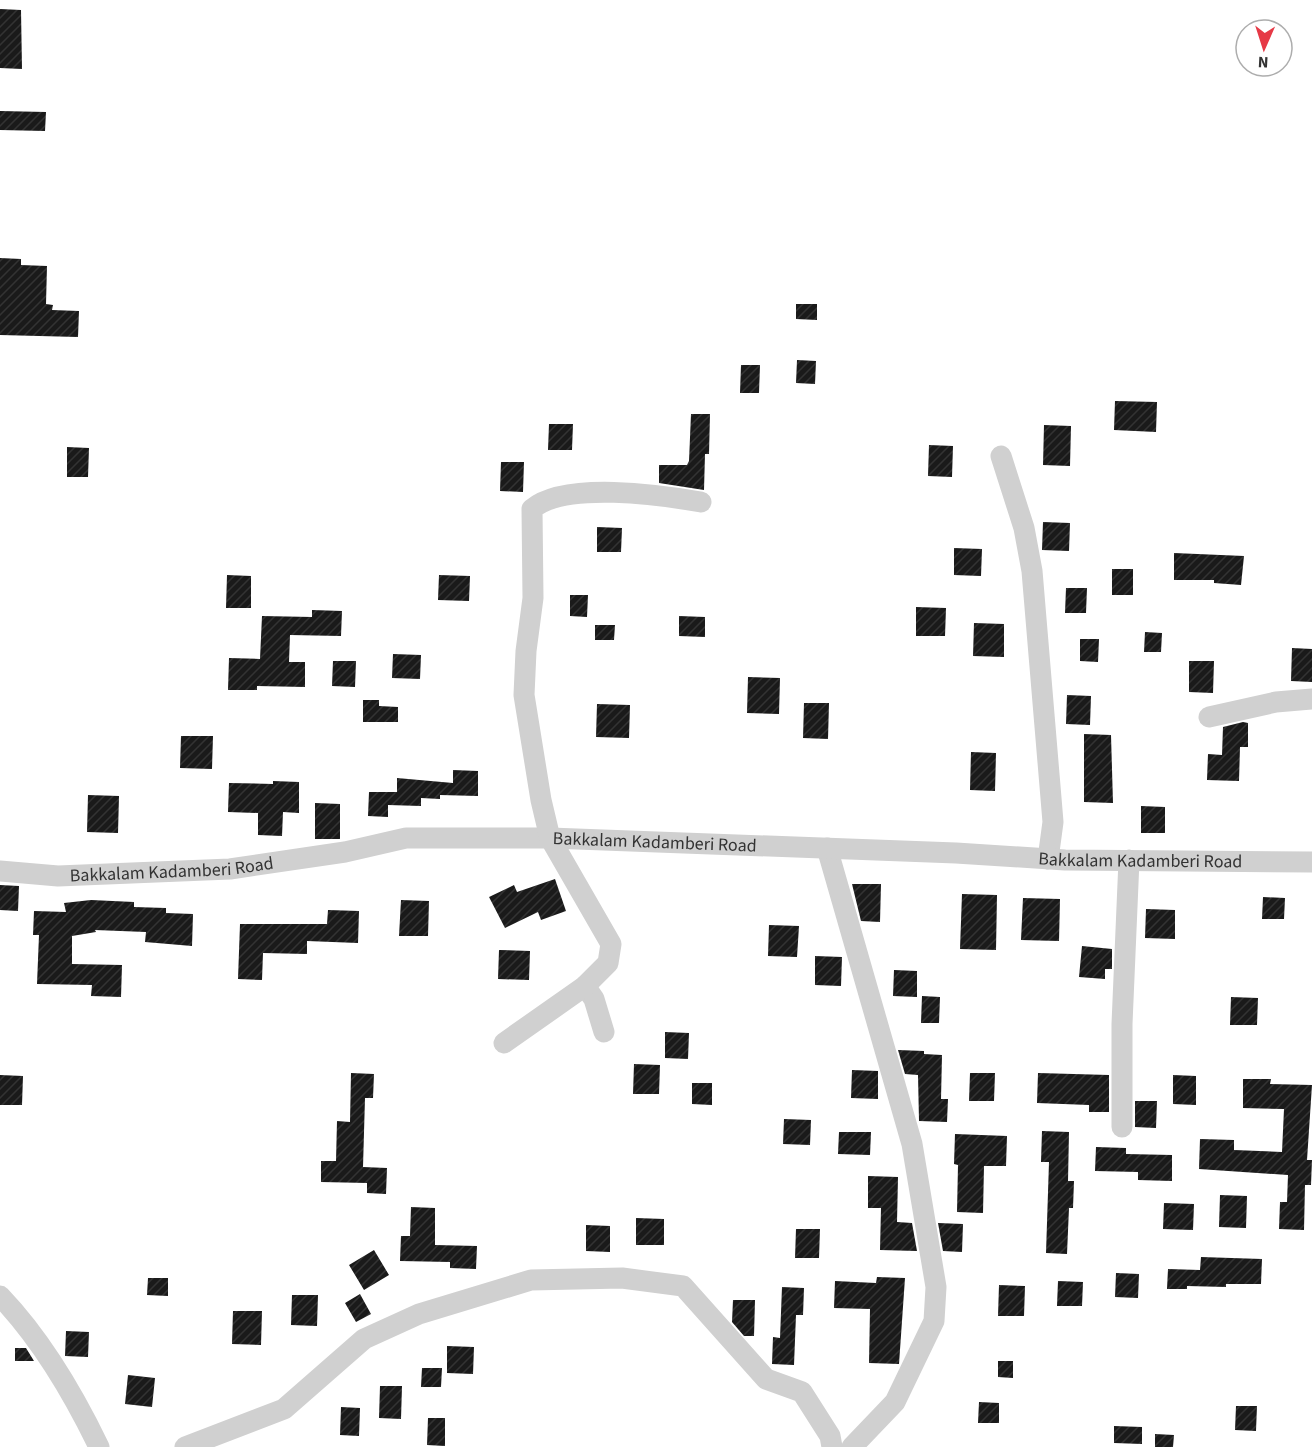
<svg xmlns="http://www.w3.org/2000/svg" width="1312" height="1447" font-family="'Source Sans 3',sans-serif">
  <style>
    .building { fill: url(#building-hatch) }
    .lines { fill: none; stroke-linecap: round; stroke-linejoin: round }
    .minor { stroke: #d0d0d0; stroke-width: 21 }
    .labels { text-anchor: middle; stroke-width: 6; stroke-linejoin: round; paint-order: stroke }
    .street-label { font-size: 18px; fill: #333; stroke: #fff }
  </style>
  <defs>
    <pattern id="building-hatch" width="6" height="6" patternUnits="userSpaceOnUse" patternTransform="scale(1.5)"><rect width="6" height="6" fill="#1a1a1a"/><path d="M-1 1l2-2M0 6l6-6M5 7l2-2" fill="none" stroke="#333"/></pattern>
  </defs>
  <rect width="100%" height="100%" fill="#fff"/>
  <path class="building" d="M 0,9 L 21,10 L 22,69 L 0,68 Z
    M 0,111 L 46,112 L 45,131 L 0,130 Z
    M 0,258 L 21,259 L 21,265 L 47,266 L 46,304 L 53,305 L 52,310 L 79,311 L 78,337 L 0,335 Z
    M 796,304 L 817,304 L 817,320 L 796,319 Z
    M 797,360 L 816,361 L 815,384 L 796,383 Z
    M 741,365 L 760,365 L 759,393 L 740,393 Z
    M 1115,401 L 1157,402 L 1156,432 L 1114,430 Z
    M 691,414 L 710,414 L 709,454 L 705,454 L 704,490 L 659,483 L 659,465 L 687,465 L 689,461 Z
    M 549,424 L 573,424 L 572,450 L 548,450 Z
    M 1044,425 L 1071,426 L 1070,466 L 1043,465 Z
    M 929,445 L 953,446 L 952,477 L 928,476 Z
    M 67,447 L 89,448 L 88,477 L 67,477 Z
    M 501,462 L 524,462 L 523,492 L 500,491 Z
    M 1043,522 L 1070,523 L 1069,551 L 1042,550 Z
    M 597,527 L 622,528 L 621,552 L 597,552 Z
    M 954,548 L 982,549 L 981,576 L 954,575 Z
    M 1174,553 L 1244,556 L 1241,585 L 1214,583 L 1214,580 L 1174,580 Z
    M 1112,569 L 1133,569 L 1133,595 L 1112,595 Z
    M 227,575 L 251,576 L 251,608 L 226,608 Z
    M 439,575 L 470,576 L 469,601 L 438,600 Z
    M 1066,588 L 1087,588 L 1086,613 L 1065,613 Z
    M 570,595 L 588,595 L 587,617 L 570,616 Z
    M 916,607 L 946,608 L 945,636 L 916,636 Z
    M 312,610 L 342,611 L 341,636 L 290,635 L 289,662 L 305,662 L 305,687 L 257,686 L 257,690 L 228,690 L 229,658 L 260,659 L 262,616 L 312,617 Z
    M 679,616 L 705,617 L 705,637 L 679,636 Z
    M 974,623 L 1004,624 L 1004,657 L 973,656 Z
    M 595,625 L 615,625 L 614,640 L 595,640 Z
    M 1145,632 L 1162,633 L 1161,652 L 1144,652 Z
    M 1080,639 L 1099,639 L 1098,662 L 1080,661 Z
    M 1292,648 L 1312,649 L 1312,682 L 1291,681 Z
    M 393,654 L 421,655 L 420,679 L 392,678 Z
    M 333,661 L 356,661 L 355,687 L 332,686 Z
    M 1189,661 L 1214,661 L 1213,693 L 1189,692 Z
    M 748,677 L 780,678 L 779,714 L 747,713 Z
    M 1067,695 L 1091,696 L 1090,725 L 1066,724 Z
    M 363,700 L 379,700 L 379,706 L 398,707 L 398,722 L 363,722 Z
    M 804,703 L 829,703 L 828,739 L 803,738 Z
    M 597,704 L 630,705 L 629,738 L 596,737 Z
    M 1243,722 L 1248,723 L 1248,747 L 1240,747 L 1239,781 L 1207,780 L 1208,754 L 1222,755 L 1223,727 Z
    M 1084,734 L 1111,735 L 1113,803 L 1084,802 Z
    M 181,736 L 213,736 L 212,769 L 180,768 Z
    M 971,752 L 996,753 L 995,791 L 970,790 Z
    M 453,770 L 478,771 L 478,796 L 440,795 L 440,799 L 421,798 L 421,806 L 388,805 L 388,817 L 368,816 L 369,792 L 397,792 L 397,778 L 453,783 Z
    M 273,781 L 299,782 L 299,813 L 283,812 L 282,836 L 258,835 L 258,813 L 228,812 L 229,783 L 273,784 Z
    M 88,795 L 119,796 L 118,833 L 87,832 Z
    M 315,803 L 340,804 L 340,839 L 315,839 Z
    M 1141,806 L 1165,807 L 1165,833 L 1141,833 Z
    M 555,879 L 566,911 L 541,920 L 538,912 L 505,928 L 489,897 L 514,885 L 517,892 Z
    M 852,884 L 881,884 L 880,922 L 861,921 Z
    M 0,885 L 19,886 L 18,911 L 0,910 Z
    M 962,894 L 997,895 L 996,950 L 960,949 Z
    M 1263,897 L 1285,898 L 1284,919 L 1262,919 Z
    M 1023,898 L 1060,899 L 1059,941 L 1021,940 Z
    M 91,900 L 134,902 L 134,907 L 166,908 L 166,913 L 193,914 L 192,946 L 145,942 L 146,932 L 95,930 L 96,932 L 72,936 L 72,964 L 122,965 L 121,997 L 91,996 L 92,985 L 37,984 L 39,935 L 33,935 L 34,911 L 66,912 L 64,903 Z
    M 401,900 L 429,901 L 428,936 L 399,936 Z
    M 1146,909 L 1175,910 L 1175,939 L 1145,938 Z
    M 328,910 L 359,911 L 358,943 L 307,941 L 307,954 L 263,953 L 262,980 L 238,979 L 240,924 L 327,924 Z
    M 769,925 L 799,926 L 797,957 L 768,956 Z
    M 1082,946 L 1112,949 L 1112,969 L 1105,969 L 1105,979 L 1079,977 Z
    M 499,950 L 530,951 L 529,980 L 498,979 Z
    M 815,956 L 842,957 L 841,986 L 815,985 Z
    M 894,970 L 917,971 L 917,997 L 893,996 Z
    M 922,996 L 940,997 L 939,1023 L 921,1023 Z
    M 1231,997 L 1258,998 L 1257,1025 L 1230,1025 Z
    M 665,1032 L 689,1033 L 688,1059 L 665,1058 Z
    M 898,1050 L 924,1051 L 924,1054 L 942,1055 L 941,1099 L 948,1099 L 947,1122 L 919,1121 L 918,1075 L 905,1074 Z
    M 634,1064 L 660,1065 L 659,1094 L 633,1094 Z
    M 852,1070 L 878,1071 L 878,1099 L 851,1098 Z
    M 351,1073 L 374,1074 L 373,1098 L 365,1098 L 363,1167 L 387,1168 L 386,1194 L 367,1193 L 367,1183 L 321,1182 L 321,1161 L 336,1161 L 337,1121 L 350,1122 Z
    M 970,1073 L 995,1073 L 994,1101 L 969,1101 Z
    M 1038,1073 L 1109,1075 L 1109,1112 L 1089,1112 L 1089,1105 L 1037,1103 Z
    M 0,1075 L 23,1076 L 22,1105 L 0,1105 Z
    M 1173,1075 L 1196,1076 L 1196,1105 L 1173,1104 Z
    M 1243,1079 L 1271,1079 L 1270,1084 L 1312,1085 L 1307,1160 L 1312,1160 L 1311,1185 L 1305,1185 L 1304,1230 L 1279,1229 L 1280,1202 L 1287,1202 L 1288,1175 L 1199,1169 L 1200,1139 L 1234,1140 L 1234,1150 L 1282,1152 L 1284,1109 L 1243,1108 Z
    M 692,1083 L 712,1083 L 712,1105 L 692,1104 Z
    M 1135,1101 L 1157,1101 L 1156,1128 L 1135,1127 Z
    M 784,1119 L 811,1120 L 810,1145 L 783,1144 Z
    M 1042,1131 L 1069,1132 L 1068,1181 L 1074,1181 L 1073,1208 L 1069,1208 L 1067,1254 L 1046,1253 L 1049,1162 L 1041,1162 Z
    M 839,1132 L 871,1132 L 870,1155 L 838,1154 Z
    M 955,1134 L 1007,1136 L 1006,1166 L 984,1166 L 983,1213 L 957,1212 L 958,1165 L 954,1164 Z
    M 1096,1147 L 1126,1148 L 1126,1154 L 1172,1155 L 1172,1181 L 1138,1180 L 1138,1172 L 1095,1171 Z
    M 868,1176 L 898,1177 L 897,1222 L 912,1223 L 917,1251 L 880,1250 L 881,1208 L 868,1208 Z
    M 1220,1195 L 1247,1196 L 1246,1228 L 1219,1227 Z
    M 1164,1203 L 1194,1204 L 1193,1230 L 1163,1229 Z
    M 411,1207 L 435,1208 L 435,1245 L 477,1246 L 476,1269 L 450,1268 L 450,1262 L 400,1261 L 401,1236 L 410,1236 Z
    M 636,1218 L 664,1219 L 664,1245 L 636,1245 Z
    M 938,1223 L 963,1224 L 962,1252 L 943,1251 Z
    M 586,1225 L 610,1226 L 610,1252 L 586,1251 Z
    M 796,1229 L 820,1229 L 819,1258 L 795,1258 Z
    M 374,1250 L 389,1275 L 364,1290 L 349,1265 Z
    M 1201,1257 L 1262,1259 L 1261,1284 L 1226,1284 L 1226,1287 L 1187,1286 L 1187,1289 L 1167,1289 L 1168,1269 L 1200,1270 Z
    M 1116,1273 L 1139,1274 L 1138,1298 L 1115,1297 Z
    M 877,1277 L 905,1278 L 899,1364 L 869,1363 L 870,1309 L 834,1308 L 835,1281 L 876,1283 Z
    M 148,1278 L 168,1278 L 168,1296 L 147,1295 Z
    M 1058,1281 L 1083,1282 L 1082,1306 L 1057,1306 Z
    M 999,1285 L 1025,1286 L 1024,1316 L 998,1316 Z
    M 782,1287 L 804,1288 L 803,1315 L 796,1315 L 794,1365 L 772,1364 L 773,1337 L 780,1338 Z
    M 360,1294 L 371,1314 L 356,1322 L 345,1303 Z
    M 292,1295 L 318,1295 L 317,1326 L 291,1325 Z
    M 733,1300 L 755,1300 L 754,1336 L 744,1336 L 732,1322 Z
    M 233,1311 L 262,1311 L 261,1345 L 232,1344 Z
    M 66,1331 L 89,1332 L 88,1357 L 65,1356 Z
    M 447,1346 L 474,1347 L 473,1374 L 447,1373 Z
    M 15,1348 L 26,1348 L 34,1361 L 15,1361 Z
    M 998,1361 L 1013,1361 L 1013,1378 L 998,1377 Z
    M 422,1368 L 442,1368 L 441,1387 L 421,1387 Z
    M 128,1375 L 155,1378 L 152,1407 L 125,1404 Z
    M 380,1386 L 402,1386 L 401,1419 L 379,1418 Z
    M 979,1402 L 999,1403 L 999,1423 L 978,1423 Z
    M 1236,1406 L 1257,1406 L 1256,1431 L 1235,1430 Z
    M 341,1407 L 360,1408 L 359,1436 L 340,1435 Z
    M 428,1418 L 445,1418 L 445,1446 L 427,1445 Z
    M 1114,1426 L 1142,1427 L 1142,1444 L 1114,1443 Z
    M 1155,1434 L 1174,1435 L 1173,1447 L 1155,1447 Z"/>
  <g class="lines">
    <g class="minor">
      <path d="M 1001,456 L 1024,528 L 1032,571 L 1053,822 L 1048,859"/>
      <path d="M 1209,717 L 1276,702 L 1312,699"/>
      <path d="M 827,848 L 912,1144 L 936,1287 L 934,1321 L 895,1402 L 852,1447"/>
      <path id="s1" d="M 0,871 L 58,876 L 230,869 L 345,852 L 406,838 L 550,838 L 956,853 L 1065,860 L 1312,862"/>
      <path d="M 585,986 L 594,999 L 604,1032"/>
      <path d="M 504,1043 L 585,986 L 608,963 L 611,944 L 550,838 L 541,800 L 524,695 L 526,651 L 533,598 L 532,509 C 565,481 661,495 701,502"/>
      <path d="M 1122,1127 L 1122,1024 L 1129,860"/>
      <path d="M 0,1296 C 42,1340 73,1393 99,1447"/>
      <path d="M 185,1447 L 284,1409 L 364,1339 L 419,1314 L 531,1280 L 622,1278 L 683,1286 L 766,1379 L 802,1392 L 830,1436 L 832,1447"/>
    </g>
  </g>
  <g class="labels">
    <g class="street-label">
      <text dy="6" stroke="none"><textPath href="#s1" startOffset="658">Bakkalam Kadamberi Road</textPath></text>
      <text dy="6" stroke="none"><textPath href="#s1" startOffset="1144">Bakkalam Kadamberi Road</textPath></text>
      <text dy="6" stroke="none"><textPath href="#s1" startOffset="172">Bakkalam Kadamberi Road</textPath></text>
    </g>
  </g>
  <g transform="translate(1264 48) rotate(183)"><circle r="28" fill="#ffffff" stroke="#adadad" stroke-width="1.5"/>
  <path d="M0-4.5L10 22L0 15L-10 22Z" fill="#e63946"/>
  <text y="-9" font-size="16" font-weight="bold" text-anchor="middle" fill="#333333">N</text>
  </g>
</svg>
